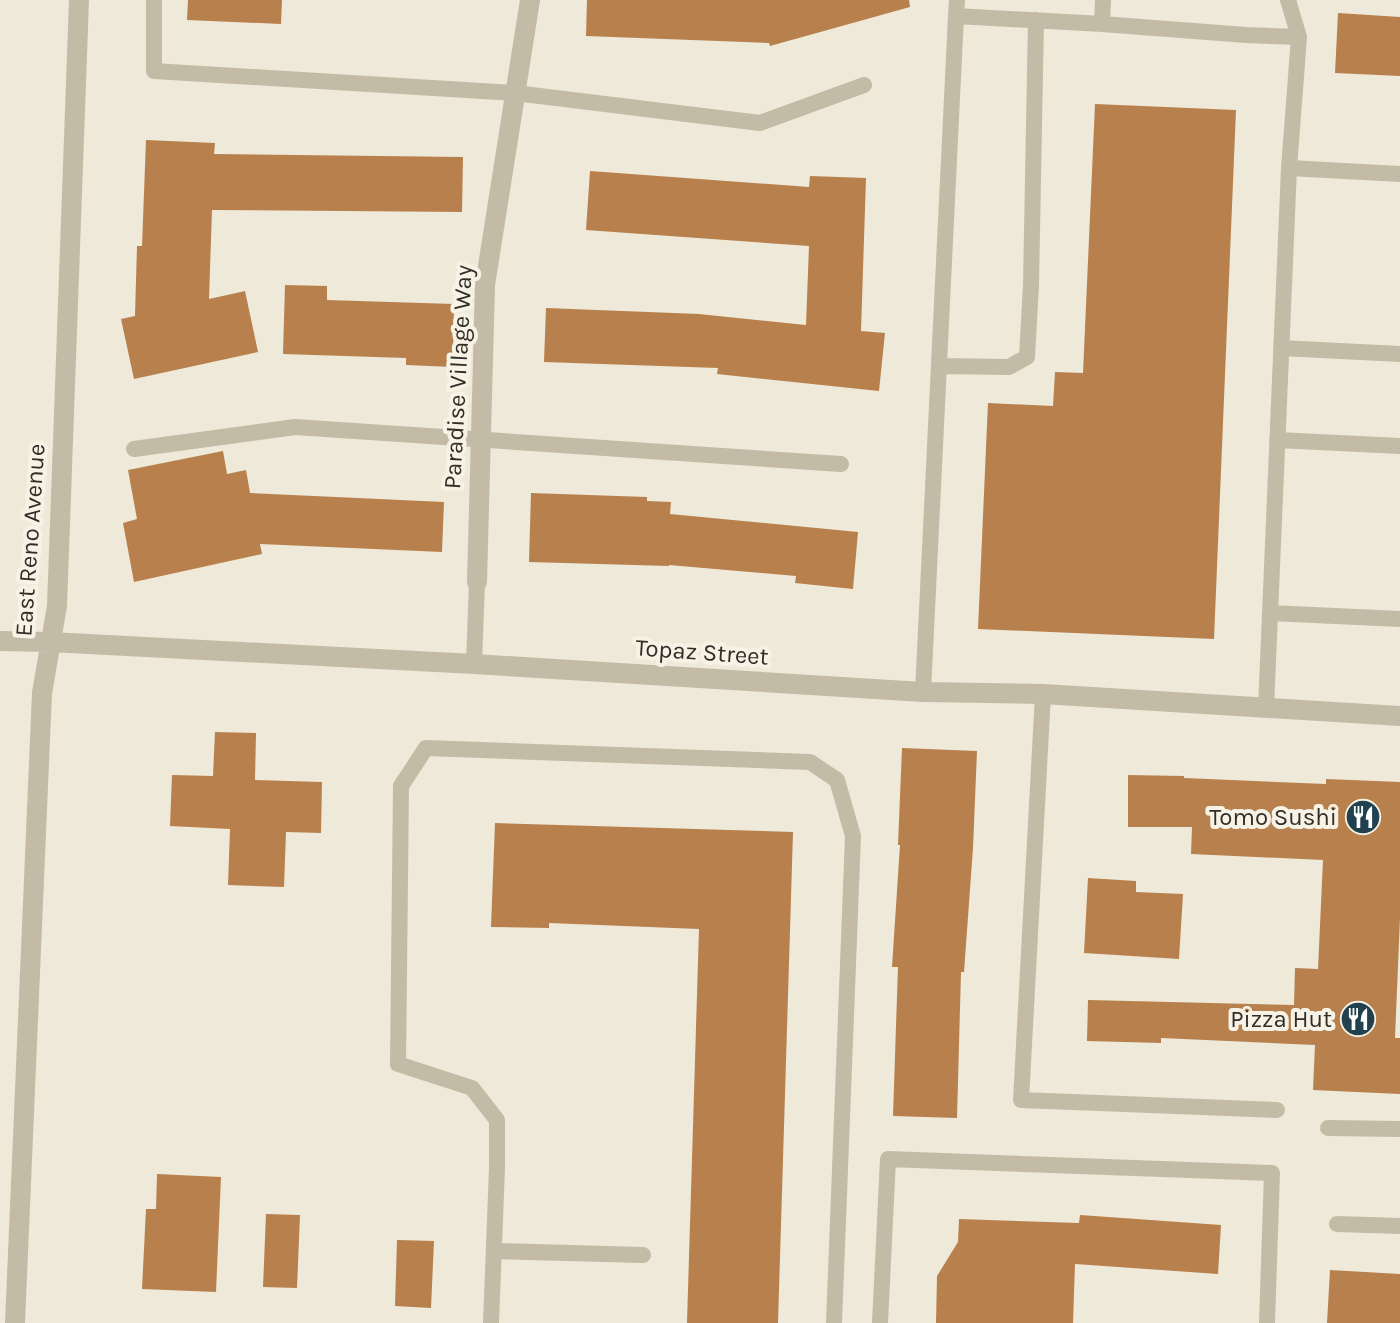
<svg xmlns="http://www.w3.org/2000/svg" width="1400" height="1323" font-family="Karla,sans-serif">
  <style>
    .building { fill: #b8804d }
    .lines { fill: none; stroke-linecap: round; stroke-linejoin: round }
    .service { stroke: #c4bba7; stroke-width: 16 }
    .minor { stroke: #c4bba7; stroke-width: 20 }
    .labels { text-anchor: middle; stroke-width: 8; stroke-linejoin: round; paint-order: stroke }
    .street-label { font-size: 24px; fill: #322d26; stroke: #f6f2e5 }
    .poi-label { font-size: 24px; fill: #322d26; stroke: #f6f2e5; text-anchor: end }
  </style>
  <rect width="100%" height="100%" fill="#eee9d9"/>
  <path class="building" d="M 188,0 L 282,0 L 281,24 L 187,20 Z
    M 587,0 L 909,0 L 910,7 L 770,46 L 769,43 L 586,36 Z
    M 1338,13 L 1400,17 L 1400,76 L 1335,73 Z
    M 1095,104 L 1236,110 L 1214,639 L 978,629 L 988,403 L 1053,406 L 1055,372 L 1083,373 Z
    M 146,140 L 215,143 L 214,154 L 463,157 L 462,212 L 212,210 L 209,299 L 245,291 L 258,352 L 134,379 L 121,319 L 135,316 L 137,246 L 142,246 Z
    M 590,171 L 809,187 L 810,176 L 866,178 L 861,331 L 885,333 L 879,391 L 717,374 L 718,368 L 544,362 L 546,308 L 699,314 L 806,325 L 809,246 L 586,230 Z
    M 285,285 L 327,286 L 327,300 L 454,304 L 453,367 L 406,365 L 406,358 L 283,354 Z
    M 223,451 L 227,474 L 246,470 L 250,493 L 444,502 L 442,552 L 260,544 L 262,554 L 134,582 L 123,523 L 137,519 L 128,470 Z
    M 531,493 L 647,497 L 647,501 L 671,502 L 670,514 L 858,532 L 853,589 L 795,583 L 796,576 L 669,565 L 669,566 L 529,562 Z
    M 215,732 L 256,733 L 255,780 L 322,782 L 321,833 L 286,832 L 284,887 L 228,885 L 230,829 L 170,826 L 172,775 L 213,776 Z
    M 902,748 L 977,751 L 973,848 L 964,972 L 961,972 L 957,1118 L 893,1116 L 898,967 L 892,967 L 900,845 L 898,845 Z
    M 1128,775 L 1184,776 L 1184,778 L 1326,784 L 1326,779 L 1400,782 L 1400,918 L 1395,1038 L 1400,1038 L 1400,1094 L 1313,1090 L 1315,1045 L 1161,1038 L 1161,1043 L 1087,1041 L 1088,1000 L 1294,1005 L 1295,968 L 1318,969 L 1323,860 L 1191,854 L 1192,827 L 1128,827 Z
    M 495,823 L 793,832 L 778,1323 L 687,1323 L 699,929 L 549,923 L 549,928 L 491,927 Z
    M 1088,878 L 1136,881 L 1136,892 L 1183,894 L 1179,959 L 1084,953 Z
    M 157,1174 L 221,1177 L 216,1292 L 142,1289 L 146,1209 L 156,1209 Z
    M 266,1214 L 300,1215 L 297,1288 L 263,1287 Z
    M 1080,1215 L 1221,1225 L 1218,1274 L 1075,1264 L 1073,1323 L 936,1323 L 937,1276 L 958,1242 L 959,1219 L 1079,1223 Z
    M 397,1240 L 434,1241 L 431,1308 L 395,1306 Z
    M 1330,1270 L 1400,1274 L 1400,1323 L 1327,1323 Z"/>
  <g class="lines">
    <path class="service" d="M 154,0 L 154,71 L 515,93 L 760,123 L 864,85
      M 957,0 L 956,16 L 1102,24 L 1246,35 L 1299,37 L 1288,0
      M 1102,24 L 1103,0
      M 1289,168 L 1400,174
      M 1281,348 L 1400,354
      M 939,366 L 1009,367 L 1027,357 L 1031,285 L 1036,20
      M 1277,440 L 1400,446
      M 134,449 L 295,427 L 841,464
      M 1270,613 L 1400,619
      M 474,664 L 477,582
      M 923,692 L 956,16
      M 1043,694 L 1021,1100 L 1277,1110
      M 1266,708 L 1289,168 L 1299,37
      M 1328,1128 L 1400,1129
      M 1337,1224 L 1400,1226
      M 494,1251 L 643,1255
      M 491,1323 L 497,1168 L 497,1120 L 472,1088 L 398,1064 L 401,786 L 426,748 L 810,762 L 837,780 L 853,836 L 834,1323
      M 880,1323 L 888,1159 L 1272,1173 L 1267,1323"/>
    <path class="minor" d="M 477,582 L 485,285 L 530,0
      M 0,641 L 50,642 L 474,664 L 923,692 L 1043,694 L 1400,716
      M 15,1323 L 42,693 L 57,606 L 79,0"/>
  </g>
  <defs>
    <symbol id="restaurant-disc" viewBox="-11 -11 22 22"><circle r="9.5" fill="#21414e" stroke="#f6f2e5"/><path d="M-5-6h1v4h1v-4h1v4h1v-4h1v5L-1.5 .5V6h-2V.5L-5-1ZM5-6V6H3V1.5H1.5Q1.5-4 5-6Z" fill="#fff"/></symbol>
  </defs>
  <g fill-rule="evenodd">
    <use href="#restaurant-disc" x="1343" y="797" width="40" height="40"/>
    <use href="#restaurant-disc" x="1338" y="999" width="40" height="40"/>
  </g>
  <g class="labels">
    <g class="street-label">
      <text transform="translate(458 377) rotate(-87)" y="8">Paradise Village Way</text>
      <text transform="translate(30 540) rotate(-86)" y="8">East Reno Avenue</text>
      <text transform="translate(702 652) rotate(4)" y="8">Topaz Street</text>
    </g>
    <g class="poi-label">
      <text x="1337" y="825">Tomo Sushi</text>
      <text x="1332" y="1027">Pizza Hut</text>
    </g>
  </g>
</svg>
